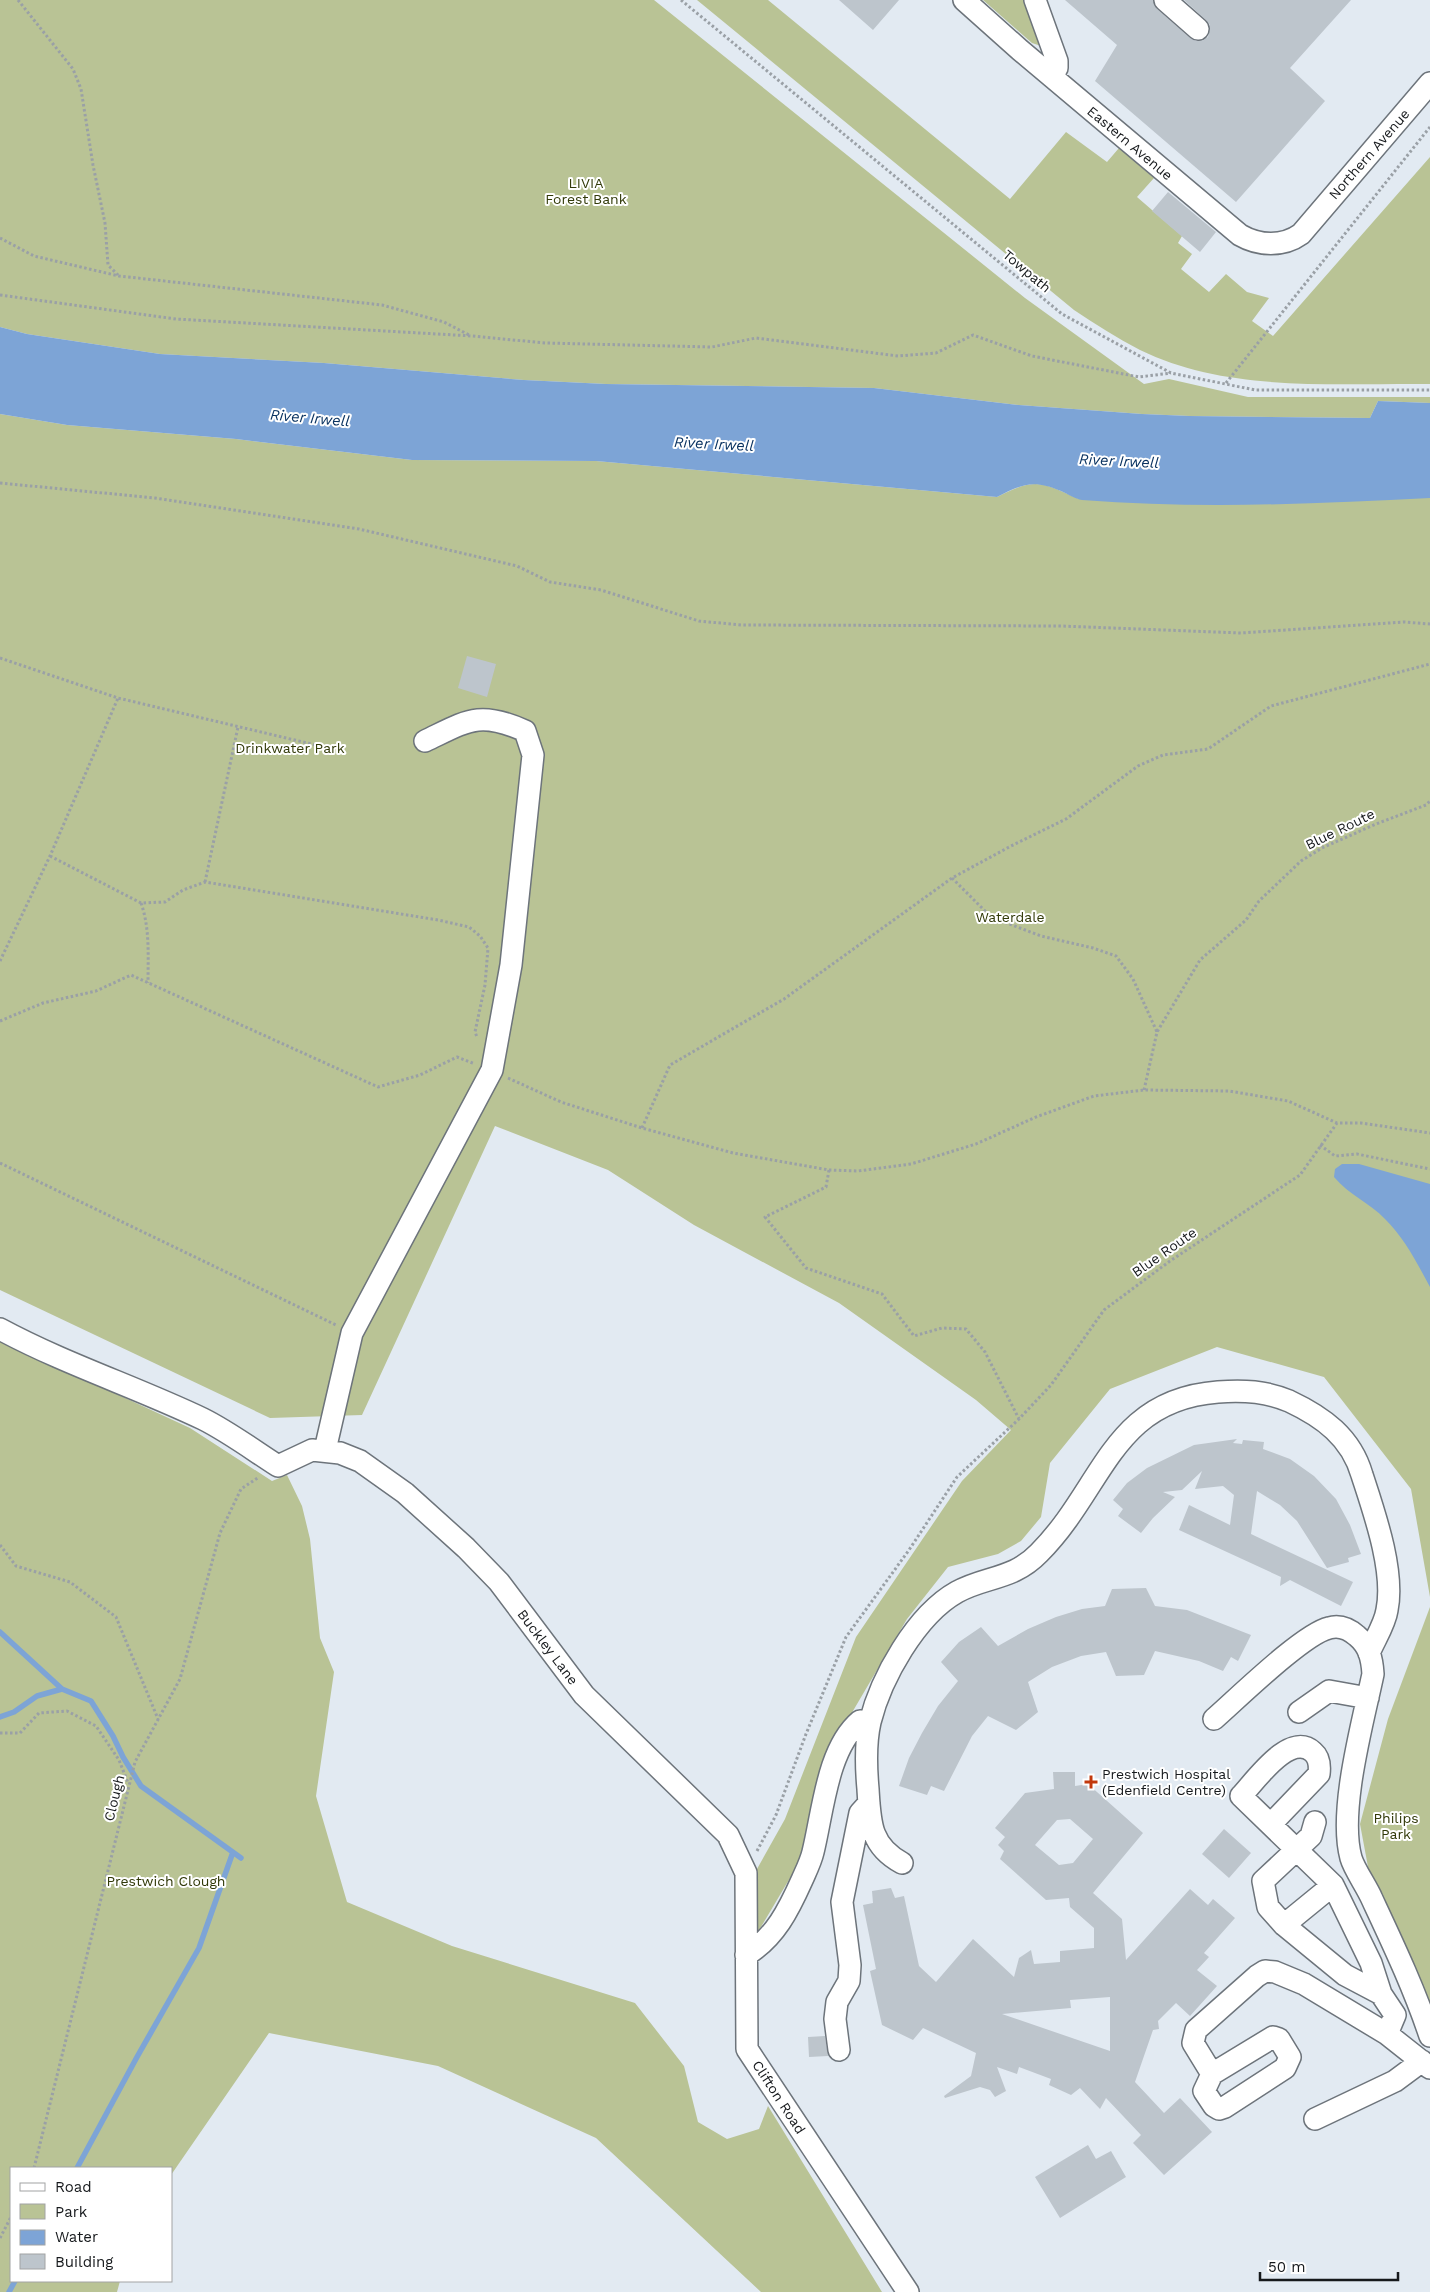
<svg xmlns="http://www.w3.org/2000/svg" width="1430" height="2292" font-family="'Work Sans',sans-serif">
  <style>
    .green { fill: #b9c395 }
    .water { fill: #7da4d6 }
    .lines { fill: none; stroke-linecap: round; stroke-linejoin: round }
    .stream { stroke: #7da4d6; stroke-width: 5.5 }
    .building { fill: #bdc5cc; fill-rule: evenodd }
    .minor-casing { stroke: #6d747b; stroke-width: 24 }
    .path { stroke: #9aa0a6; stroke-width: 3; stroke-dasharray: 2.5 2.5; stroke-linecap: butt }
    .minor { stroke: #fff; stroke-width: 21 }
    .poi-dot { fill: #c2390d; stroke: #fff; stroke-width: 2 }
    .labels { text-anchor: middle; stroke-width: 4; stroke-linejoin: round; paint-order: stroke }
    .street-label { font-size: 14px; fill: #16191c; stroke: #fff }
    .park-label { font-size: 14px; fill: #313908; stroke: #fff }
    .poi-label { font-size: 14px; fill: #16191c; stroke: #fff; text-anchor: start }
    .water-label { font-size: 15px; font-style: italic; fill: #0a3361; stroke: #fff }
  </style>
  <rect width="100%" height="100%" fill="#e2eaf2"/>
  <path class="green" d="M 0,0 L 654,0 L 1025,298 L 1144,384 L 1169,379 L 1248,397 L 1430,397 L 1430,403 L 1378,401 L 1370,418 L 1190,416 L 1142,414 L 1019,405 L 874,388 L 606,384 L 524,380 L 324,363 L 160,354 L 27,334 L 0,327 Z
    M 697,0 L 768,0 L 1010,199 L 1066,132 L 1107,162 L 1119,148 L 1154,178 L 1137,197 L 1182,236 L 1178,243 L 1192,254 L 1181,269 L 1209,292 L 1226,274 L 1247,292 L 1269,298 L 1252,321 L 1273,336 L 1430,157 L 1430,384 C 1335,383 1228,393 1140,350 C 1117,338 1095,324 1074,310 Z
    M 983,0 L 1030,0 L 1041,46 L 1032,43 Z
    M 0,414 L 67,425 L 236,439 L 412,460 L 596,461 L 997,497 C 1036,477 1041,482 1079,499 L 1430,496 L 1430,1597 L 1411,1489 L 1324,1377 L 1217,1347 L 1110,1389 L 1050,1463 L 1041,1517 L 1021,1541 L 998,1554 L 948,1567 L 907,1619 L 850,1716 L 806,1851 L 755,1937 L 757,1869 L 785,1819 L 856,1637 L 962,1481 L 1011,1430 L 976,1400 L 839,1303 L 694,1225 L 608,1170 L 495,1126 L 362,1415 L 270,1418 L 0,1290 Z
    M 0,1340 L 190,1428 L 272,1481 L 287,1475 L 302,1506 L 310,1539 L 320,1638 L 334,1672 L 316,1796 L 347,1902 L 452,1946 L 635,2003 L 684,2066 L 698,2122 L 727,2139 L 759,2129 L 768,2106 L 882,2292 L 761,2292 L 596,2138 L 438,2066 L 269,2033 L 171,2175 L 171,2168 L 11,2168 L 11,2281 L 120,2281 L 117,2292 L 0,2292 Z
    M 1430,1607 L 1430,2003 L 1374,1899 L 1360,1824 L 1388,1719 Z"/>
  <path class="water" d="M 0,327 L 27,334 L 160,354 L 324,363 L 524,380 L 606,384 L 874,388 L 1019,405 L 1142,414 L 1190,416 L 1370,418 L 1378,401 L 1430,403 L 1430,498 C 1314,504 1198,509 1082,500 C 1075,499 1068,494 1061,491 C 1033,479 1023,484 997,497 L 596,461 L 412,460 L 236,439 L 67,425 L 0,414 Z
    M 1342,1164 L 1359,1164 L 1430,1184 L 1430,1287 C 1417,1263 1405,1239 1385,1219 C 1370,1203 1349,1195 1334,1177 L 1335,1169 Z"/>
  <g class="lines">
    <path class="stream" d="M 0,1632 L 62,1689 L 91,1701 L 113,1736 L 123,1757 L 141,1786 L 241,1858
      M 0,1717 L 14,1712 L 37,1696 L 62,1689
      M 77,2168 L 137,2057 L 199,1948 L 233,1852
      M 9,2292 L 15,2281"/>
  </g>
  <path class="building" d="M 839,0 L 899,0 L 873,30 Z
    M 1065,0 L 1153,0 L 1157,9 L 1190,38 L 1196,41 L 1202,41 L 1208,37 L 1210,25 L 1206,20 L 1184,0 L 1351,0 L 1290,68 L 1325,101 L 1236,202 L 1095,81 L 1117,45 Z
    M 1168,192 L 1216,232 L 1200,252 L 1152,211 Z
    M 467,656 L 496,664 L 487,697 L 458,688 Z
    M 1237,1439 L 1233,1443 L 1242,1444 L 1243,1440 L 1264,1442 L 1263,1449 L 1290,1459 L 1314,1476 L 1336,1499 L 1350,1525 L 1361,1554 L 1348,1558 L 1349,1562 L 1327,1568 L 1297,1521 L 1280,1505 L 1257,1491 L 1251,1534 L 1353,1582 L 1341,1606 L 1290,1580 L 1280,1586 L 1281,1577 L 1179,1530 L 1189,1505 L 1230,1525 L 1234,1495 L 1223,1486 L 1195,1489 L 1202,1471 L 1182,1490 L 1163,1492 L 1175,1497 L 1153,1518 L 1141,1533 L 1118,1516 L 1123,1509 L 1113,1500 L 1127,1483 L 1147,1468 L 1194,1445 Z
    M 1146,1588 L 1155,1606 L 1187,1610 L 1251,1635 L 1238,1661 L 1231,1657 L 1223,1671 L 1199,1661 L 1155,1651 L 1144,1675 L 1116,1676 L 1106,1652 L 1081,1656 L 1052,1667 L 1028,1682 L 1038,1712 L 1016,1730 L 988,1716 L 972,1736 L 944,1791 L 931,1786 L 927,1795 L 899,1786 L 909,1758 L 922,1733 L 938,1706 L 958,1681 L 941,1662 L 959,1642 L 981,1627 L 998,1646 L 1028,1629 L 1056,1617 L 1082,1609 L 1105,1606 L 1112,1589 Z
    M 1053,1772 L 1075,1772 L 1075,1786 L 1088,1784 L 1143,1833 L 1093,1893 L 1122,1919 L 1126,1960 L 1190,1889 L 1208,1905 L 1213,1899 L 1235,1918 L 1204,1953 L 1209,1957 L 1197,1970 L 1217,1986 L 1190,2016 L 1176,2003 L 1158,2021 L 1159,2029 L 1153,2030 L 1135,2082 L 1164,2113 L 1180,2098 L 1212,2132 L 1164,2175 L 1133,2143 L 1141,2135 L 1106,2098 L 1100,2109 L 1080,2088 L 1071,2095 L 1049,2085 L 1051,2079 L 1019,2067 L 1017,2074 L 997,2067 L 1006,2091 L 995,2097 L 990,2090 L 980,2087 L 945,2098 L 944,2096 L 971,2076 L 976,2053 L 923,2028 L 913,2040 L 882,2025 L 870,1971 L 876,1969 L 863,1905 L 873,1903 L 872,1891 L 891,1888 L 895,1898 L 904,1896 L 919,1966 L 936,1982 L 973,1939 L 1014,1977 L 1019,1958 L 1031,1950 L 1034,1964 L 1060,1962 L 1060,1951 L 1094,1948 L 1094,1928 L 1070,1907 L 1069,1898 L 1046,1900 L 1000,1859 L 1004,1851 L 998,1845 L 1005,1837 L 995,1828 L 1025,1793 L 1054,1789 ZM 1070,1819 L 1093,1839 L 1073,1863 L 1059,1865 L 1035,1845 L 1057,1820 ZM 1110,1997 L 1110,2051 L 1002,2014 L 1071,2008 L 1070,2000 Z
    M 1224,1829 L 1251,1853 L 1229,1878 L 1202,1854 Z
    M 825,2036 L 828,2056 L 809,2057 L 808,2037 Z
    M 1088,2145 L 1096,2159 L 1111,2151 L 1126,2177 L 1060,2218 L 1035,2177 Z"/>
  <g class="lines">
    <defs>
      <path id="minor" d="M 964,0 L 1020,50 L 1240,235 C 1259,246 1283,247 1301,234 L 1430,83
        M 1035,0 L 1057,61 L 1057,68 L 1051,76
        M 1165,0 L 1198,29
        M 0,1329 C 65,1364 136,1387 203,1419 C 229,1432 253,1450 278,1466 L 312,1450 L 340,1453 L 360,1461 L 405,1493 L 466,1548 L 499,1582 L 584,1695 L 728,1835 L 746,1873 L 747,2049 L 908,2292
        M 325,1450 L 352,1333 L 492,1070 L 511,965 L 533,755 L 525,731 C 479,710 467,721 425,741
        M 1299,1712 L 1329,1691 L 1368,1698
        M 1214,1719 C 1237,1699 1303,1634 1329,1628 C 1339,1625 1349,1629 1357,1636 C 1369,1646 1372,1658 1373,1674 C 1363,1722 1338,1811 1351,1858 C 1354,1869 1367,1887 1372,1899 C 1393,1944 1414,1988 1430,2036
        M 1271,1824 L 1319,1774 C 1320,1766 1320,1758 1313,1752 C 1290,1731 1256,1780 1241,1796 L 1333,1885 L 1371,1963 L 1381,1994 L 1395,2015 L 1387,2034
        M 902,1863 C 870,1846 870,1822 868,1789 C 866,1767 865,1744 870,1722 C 881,1678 916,1615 957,1592 C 986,1576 1013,1580 1039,1553 C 1104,1488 1111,1400 1218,1392 C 1243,1390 1266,1391 1289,1401 C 1323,1417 1351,1437 1362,1475 C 1374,1512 1395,1571 1387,1610 C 1385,1624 1375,1639 1369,1653
        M 1333,1885 L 1284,1925 L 1345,1975 L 1381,1994
        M 1284,1925 L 1268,1907 L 1263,1881 L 1311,1836 L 1315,1822
        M 746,1955 C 775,1938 789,1909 802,1880 C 806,1871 811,1861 813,1852 C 823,1812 827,1749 860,1721 L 870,1722
        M 1273,2037 L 1279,2039 L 1290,2057 L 1285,2068 L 1225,2107 L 1219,2109 L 1214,2106 L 1204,2091 L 1212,2074 Z
        M 839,2050 L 835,2019 L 837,2002 L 849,1981 L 850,1965 L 842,1902 L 860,1813 L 869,1803
        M 1212,2074 L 1193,2043 L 1196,2030 L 1257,1976 L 1265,1971 L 1275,1972 L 1304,1984 L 1387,2034 L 1430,2068
        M 1315,2119 L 1395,2081 L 1422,2061"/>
    </defs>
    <use href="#minor" class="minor-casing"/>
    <path class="path" d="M 18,0 L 73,69 L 81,89 L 93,165 L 105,223 L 108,265 L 118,275
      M 681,0 L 1062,314 L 1171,373 L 1255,390 L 1430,390
      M 0,238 L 34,256 L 119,276 L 382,305 L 444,322 L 469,335
      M 0,295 L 176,319 L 472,336 L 545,343 L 712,347 L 756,338 L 898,356 L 936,353 L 973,335 L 1032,356 L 1139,377 L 1171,373
      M 1226,383 L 1430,127
      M 0,483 L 155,498 L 359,529 L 517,566 L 550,582 L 601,590 L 699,621 L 741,625 L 1061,626 L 1241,633 L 1404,622 L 1430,624
      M 0,658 L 118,698 L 324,747
      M 50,856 L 141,903 L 165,902 L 183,890 L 205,882 L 438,920 L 469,927 L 480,936 L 488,948 L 485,985 L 475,1032 L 477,1037
      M 952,878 L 991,917 L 1041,936 L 1093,948 L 1116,956 L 1133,979 L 1157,1032
      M 205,882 L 238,727
      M 141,903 C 150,928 148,956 148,983
      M 0,961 L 50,856 L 118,698
      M 0,1021 L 43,1003 L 96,991 L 131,975 L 378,1087 L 420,1075 L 457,1057 L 475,1064
      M 508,1078 L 561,1102 L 642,1128 L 733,1153 L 829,1170 L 858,1171 L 911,1164 L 976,1144 L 1036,1117 L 1094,1096 L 1144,1090 L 1229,1091 L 1288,1101 L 1337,1123 L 1361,1123 L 1430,1133
      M 1144,1090 L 1157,1032 L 1200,960 L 1246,920 L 1259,901 L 1301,861 L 1322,848 L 1376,824 L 1426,805 L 1430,801
      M 642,1128 L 670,1065 L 784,999 L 952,878 L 1011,846 L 1066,819 L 1138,766 L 1163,755 L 1208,749 L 1271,706 L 1430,664
      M 1320,1145 L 1335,1156 L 1357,1154 L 1430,1169
      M 0,1163 L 336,1325
      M 829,1170 L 826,1187 L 765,1217 L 806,1268 L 882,1294 L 914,1336 L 942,1328 L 966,1329 L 985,1352 L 1019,1419
      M 0,1545 L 16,1566 L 70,1582 L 116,1617 L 158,1719
      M 0,1733 L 20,1733 L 39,1713 L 67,1711 L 96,1726 L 119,1760 L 128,1783
      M 757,1851 L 776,1815 L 806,1734 L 846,1637 L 909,1550 L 957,1477 L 1019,1419 L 1051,1385 L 1104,1310 L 1170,1261 L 1300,1175 L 1337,1123
      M 34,2168 L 135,1762 L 180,1679 L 220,1533 L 241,1489 L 259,1477
      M 0,2238 L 11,2217"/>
    <use href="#minor" class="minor"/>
  </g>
  <path class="poi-dot" d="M1088.5 1774.5h5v5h5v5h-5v5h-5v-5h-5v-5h5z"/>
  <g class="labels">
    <g class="street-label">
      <text transform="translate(1130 143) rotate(40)" y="5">Eastern Avenue</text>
      <text transform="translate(1369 154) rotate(-49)" y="5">Northern Avenue</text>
      <text transform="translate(1027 271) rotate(40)" y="5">Towpath</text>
      <text transform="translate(1340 829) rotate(-26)" y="5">Blue Route</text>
      <text transform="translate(1164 1252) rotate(-35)" y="5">Blue Route</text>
      <text transform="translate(548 1647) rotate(53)" y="5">Buckley Lane</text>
      <text transform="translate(114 1798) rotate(-76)" y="5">Clough</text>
      <text transform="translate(779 2097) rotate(57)" y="5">Clifton Road</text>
    </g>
    <g class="park-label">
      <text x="586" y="188">LIVIA<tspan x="586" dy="16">Forest Bank</tspan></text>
      <text x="290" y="753">Drinkwater Park</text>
      <text x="1010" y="922">Waterdale</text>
      <text x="1396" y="1823">Philips<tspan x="1396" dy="16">Park</tspan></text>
      <text x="166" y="1886">Prestwich Clough</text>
    </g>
    <g class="poi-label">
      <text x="1102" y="1779">Prestwich Hospital<tspan x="1102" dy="16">(Edenfield Centre)</tspan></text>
    </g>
    <g class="water-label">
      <text transform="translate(310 418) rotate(5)" y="5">River Irwell</text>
      <text transform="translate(714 444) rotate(3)" y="5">River Irwell</text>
      <text transform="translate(1119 461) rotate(3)" y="5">River Irwell</text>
    </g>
  </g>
  <rect x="10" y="2167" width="162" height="115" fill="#ffffff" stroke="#a2a3a4"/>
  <rect x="20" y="2183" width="25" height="8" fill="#ffffff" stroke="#a2a3a4"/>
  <text x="55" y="2192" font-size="15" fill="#16191c">Road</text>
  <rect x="20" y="2204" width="25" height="15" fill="#b9c395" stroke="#a2a3a4"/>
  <text x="55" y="2217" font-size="15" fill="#16191c">Park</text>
  <rect x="20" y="2230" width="25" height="15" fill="#7da4d6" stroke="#a2a3a4"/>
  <text x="55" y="2242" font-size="15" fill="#16191c">Water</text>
  <rect x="20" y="2254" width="25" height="15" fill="#bdc5cc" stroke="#a2a3a4"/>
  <text x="55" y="2267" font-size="15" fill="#16191c">Building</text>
  <path d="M1260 2272v8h138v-8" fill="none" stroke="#16191c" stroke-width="2.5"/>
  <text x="1268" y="2272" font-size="15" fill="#16191c" stroke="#ffffff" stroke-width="4" paint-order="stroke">50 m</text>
</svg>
